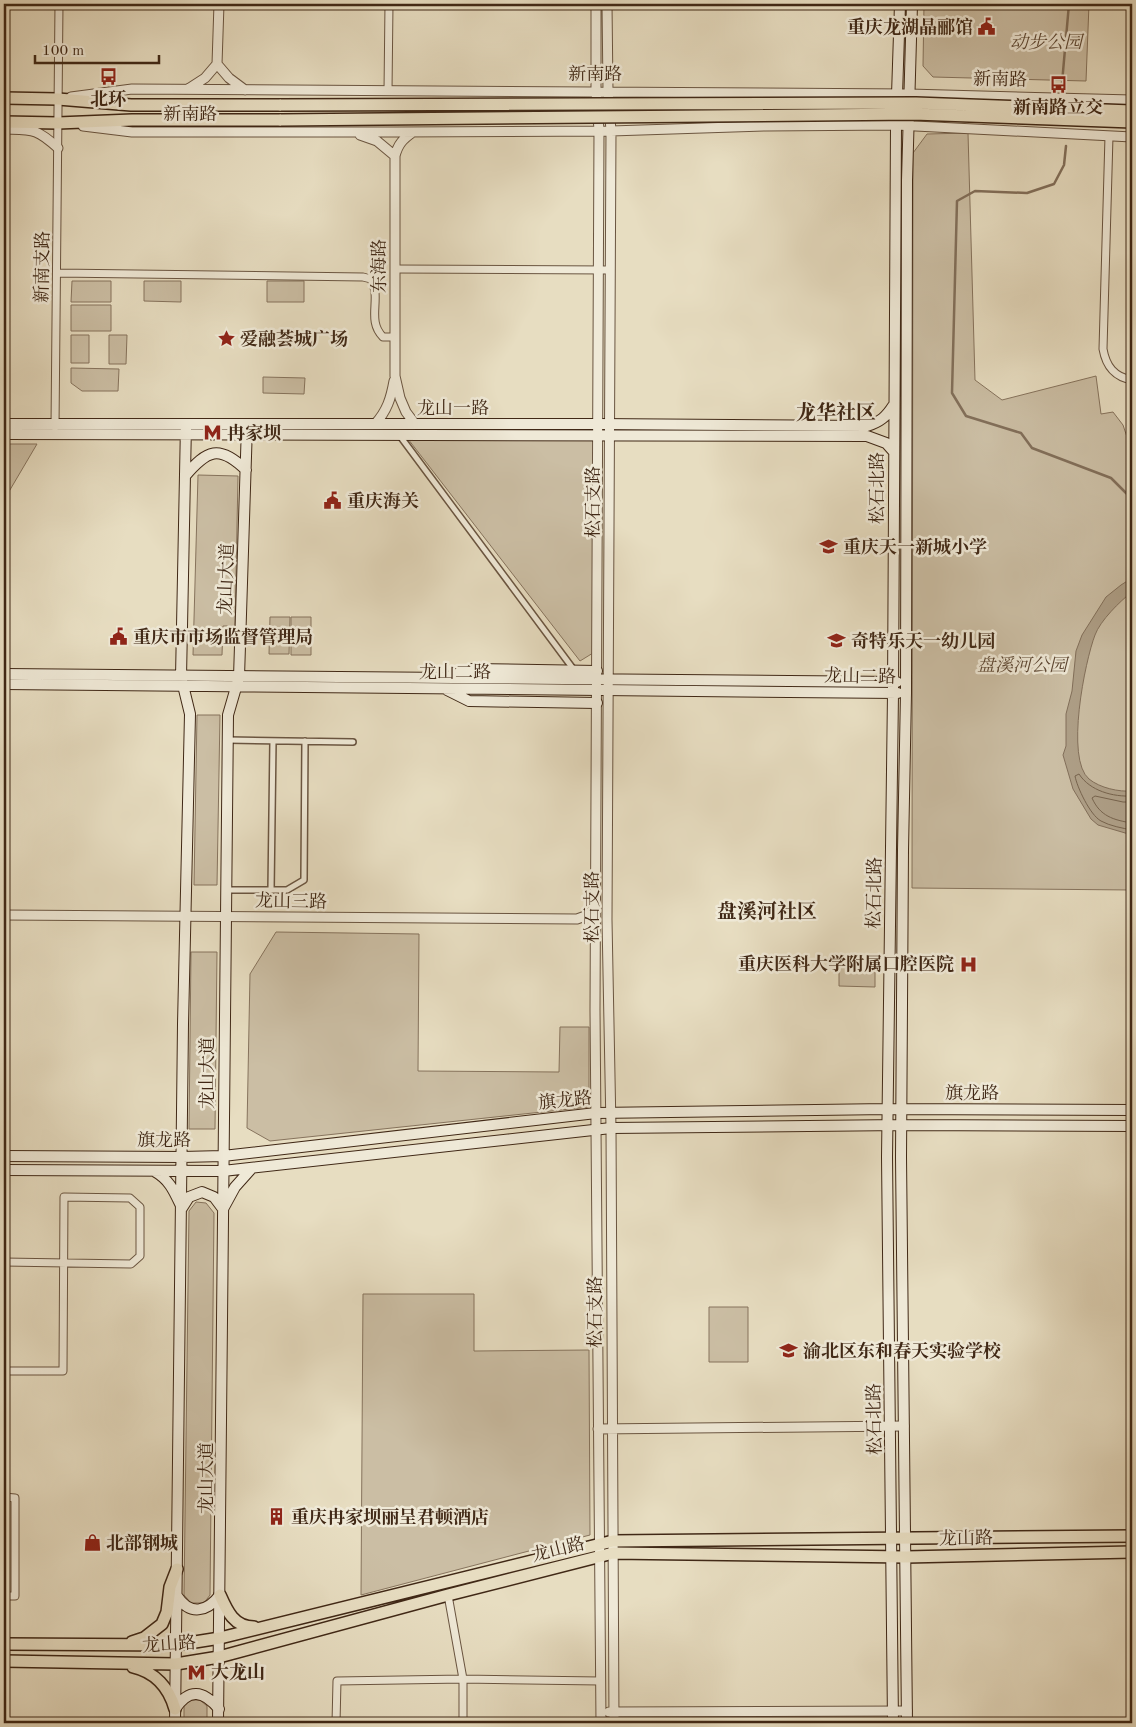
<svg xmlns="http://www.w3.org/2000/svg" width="1136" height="1727" font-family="'Old Standard TT','Noto Serif SC',serif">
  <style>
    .green { fill: #cbbea4; stroke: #86735d }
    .water { fill: #ae9f87; stroke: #826f5a }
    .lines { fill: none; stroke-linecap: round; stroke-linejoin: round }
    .shore { stroke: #77644e; stroke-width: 1 }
    .stream { stroke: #826f5a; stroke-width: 2.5 }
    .pedestrian-casing { stroke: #6a5541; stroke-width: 8 }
    .minor-casing { stroke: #6a5541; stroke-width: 9 }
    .tertiary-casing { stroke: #6a5541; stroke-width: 11 }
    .secondary-casing { stroke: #402816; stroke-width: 12 }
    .primary-casing { stroke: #402816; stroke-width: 14 }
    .pedestrian { stroke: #efe9d7; stroke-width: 5 }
    .minor { stroke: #efe9d7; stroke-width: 7 }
    .tertiary { stroke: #efe9d7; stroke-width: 9 }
    .secondary { stroke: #efe9d7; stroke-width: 10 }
    .primary { stroke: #e7ddc1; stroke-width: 11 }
    .primary-bridge-casing { stroke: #402816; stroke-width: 14; stroke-linecap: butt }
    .primary-bridge { stroke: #e7ddc1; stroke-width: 11 }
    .labels { text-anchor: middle; stroke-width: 5; stroke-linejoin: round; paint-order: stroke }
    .poi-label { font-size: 18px; font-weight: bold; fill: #402816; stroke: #efe9d7; text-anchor: start }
    .park-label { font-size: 18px; font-style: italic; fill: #5c4632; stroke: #efe9d7 }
    .street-label { font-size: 18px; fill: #402816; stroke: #efe9d7 }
    .quarter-label { font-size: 20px; font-weight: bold; fill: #402816; stroke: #efe9d7 }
  </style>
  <rect width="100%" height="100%" fill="#e7ddc1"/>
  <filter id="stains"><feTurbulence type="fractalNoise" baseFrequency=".004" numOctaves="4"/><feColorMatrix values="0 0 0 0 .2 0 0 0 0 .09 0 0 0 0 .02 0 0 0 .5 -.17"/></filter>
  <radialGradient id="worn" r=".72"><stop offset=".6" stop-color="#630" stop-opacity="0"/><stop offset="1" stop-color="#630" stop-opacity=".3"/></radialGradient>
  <path class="green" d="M 924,4 L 1089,4 L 1086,81 L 933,77 L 923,66 Z
    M 968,133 L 975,380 L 1002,400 L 1096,376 L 1101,414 L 1113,412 L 1123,425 L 1128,440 L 1132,441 L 1132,890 L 912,888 L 913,153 L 927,134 Z
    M 72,281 L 111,281 L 111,302 L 71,302 Z
    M 144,281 L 181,281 L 181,302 L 144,301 Z
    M 267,281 L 304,281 L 304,302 L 267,302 Z
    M 71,305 L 111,305 L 111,331 L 71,331 Z
    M 71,335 L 89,335 L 89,363 L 71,363 Z
    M 109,335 L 127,335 L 126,364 L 109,364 Z
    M 71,368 L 119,369 L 118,391 L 82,391 L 71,383 Z
    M 263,377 L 305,378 L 304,394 L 263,393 Z
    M 408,439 L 594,440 L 593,653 L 580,661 Z
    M 4,444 L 37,444 L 4,500 Z
    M 198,475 L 238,476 L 235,626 L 223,626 L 222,655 L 193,655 Z
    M 270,617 L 290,617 L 289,654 L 269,654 Z
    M 291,617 L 311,617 L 311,655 L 291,655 Z
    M 197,715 L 220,715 L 217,885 L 194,885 Z
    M 276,932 L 419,934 L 418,1071 L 559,1072 L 560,1027 L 589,1027 L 589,1107 L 270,1141 L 247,1128 L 250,974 Z
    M 191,952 L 217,952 L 215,1129 L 189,1129 Z
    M 839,967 L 875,968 L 875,987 L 839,986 Z
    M 196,1202 L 206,1203 L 214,1213 L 210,1595 L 204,1603 L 191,1603 L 184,1595 L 189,1211 Z
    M 363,1294 L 474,1294 L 474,1351 L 589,1350 L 590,1535 L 361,1595 Z
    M 709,1307 L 748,1307 L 748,1362 L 709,1362 Z
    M 191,1700 L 200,1700 L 207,1706 L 207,1723 L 184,1723 L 184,1705 Z
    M 891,1715 L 891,1723 L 618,1723 L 617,1716 Z"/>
  <path class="water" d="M 1132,578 L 1132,592 C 1120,601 1100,621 1095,635 C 1085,661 1065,759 1089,779 C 1100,788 1119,792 1132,791 L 1132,835 L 1098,825 L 1091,819 L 1073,789 L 1063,755 L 1066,746 L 1066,714 L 1072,691 L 1076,651 L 1082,635 L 1106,597 L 1121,585 Z"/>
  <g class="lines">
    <path class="shore" d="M 1132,796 C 1113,797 1090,791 1079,774 L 1075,776 C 1077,787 1090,815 1101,821 C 1110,826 1122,828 1132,830
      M 1132,802 L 1123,802 L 1095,796 L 1092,798 C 1100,816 1113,820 1132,823"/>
    <path class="stream" d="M 1062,83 L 1069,4
      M 1066,146 L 1064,165 L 1054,184 L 1027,193 L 975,191 L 957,201 L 952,393 L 966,416 L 1021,433 L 1032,448 L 1111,478 L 1132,499"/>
    <defs>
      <path id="pedestrian" d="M 400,436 L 574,670
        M 228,740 L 353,742
        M 225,890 L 287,890 L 304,880 L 305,741
        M 271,890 L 273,741"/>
      <path id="minor" d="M 388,91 L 389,4
        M 1109,136 L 1103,349 C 1106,366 1114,377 1132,380
        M 395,269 L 610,270
        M 57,273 L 363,277 L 371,279 C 382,299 366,320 383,337 L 395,337
        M 55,427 L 59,4
        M 4,1262 L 131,1264 L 140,1256 L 140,1207 L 130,1198 L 64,1197 L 63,1371 L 4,1371
        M 4,1497 L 15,1498 L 15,1596 L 4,1596
        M 448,1595 L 463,1679 L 463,1723
        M 336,1723 L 337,1681 L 463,1679 L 600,1681"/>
      <path id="tertiary" d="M 596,4 L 596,91 L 599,130 L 595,1010 L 601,1723
        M 607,4 L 608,91 L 611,131 L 607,920 L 611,1128 L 614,1723
        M 217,64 L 219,4
        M 217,64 L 229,78 L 245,90
        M 188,89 L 205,78 L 217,64
        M 71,97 L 132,89 L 909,94 L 1132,100
        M 83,126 L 132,132 L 397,132 L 611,131 L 765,126 L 896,125 L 1132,137
        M 4,129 C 33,130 36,128 58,148
        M 413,132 C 403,139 398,144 395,156 L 395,376 L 400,398 L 406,412 L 415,424
        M 360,135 L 377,141 L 395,156
        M 375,424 C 387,411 391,398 394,381
        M 4,915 L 577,919 L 588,915 L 596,907
        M 598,1429 L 904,1426
        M 609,1712 L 907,1711"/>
      <path id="secondary" d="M 4,424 L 597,424 L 867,426 C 880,422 886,417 893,406
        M 4,434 L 867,436 L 886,443 L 894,452
        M 185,476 C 207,450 219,444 246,470
        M 4,674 L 897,682
        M 451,676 L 471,669 L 597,671
        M 4,684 L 898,693
        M 447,690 L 469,701 L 597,703
        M 4,1156 L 182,1157 L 223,1156 L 596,1113 L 887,1109 L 1132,1110
        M 4,1170 L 223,1171 L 611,1128 L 901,1125 L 1132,1126
        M 154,1171 C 170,1180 174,1191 182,1208 L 189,1197 L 202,1192 L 214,1197 L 223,1209 L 235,1187 L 252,1168
        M 177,1596 C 190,1616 207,1612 220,1595
        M 175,1709 C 189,1688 203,1690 219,1709
        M 175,1723 L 183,1024 L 190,714 L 181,677 L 186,424
        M 218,1723 C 223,1387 223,1051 228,715 L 239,677 L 247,425
        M 893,1723 L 887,1157 L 893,693 L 896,125 L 900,4
        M 907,1723 L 901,1157 L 903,850 L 906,693 L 907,180 L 912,4"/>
      <path id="primary" d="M 4,98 L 58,99 L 131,105 L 281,105
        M 4,122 L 58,123 L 132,120 L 281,120
        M 220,1595 C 227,1611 234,1627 254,1627
        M 132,1642 L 144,1638 L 162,1624 L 167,1612 L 170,1587 L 177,1569
        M 4,1644 L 176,1645 L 220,1638 L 613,1541 L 1132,1536
        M 4,1661 L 176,1664 L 219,1657 L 448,1595 L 613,1553 L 906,1557 L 1132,1552
        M 133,1667 C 155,1672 169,1688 175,1709"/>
    </defs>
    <use href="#pedestrian" class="pedestrian-casing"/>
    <use href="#minor" class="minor-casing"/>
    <use href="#tertiary" class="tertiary-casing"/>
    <use href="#secondary" class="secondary-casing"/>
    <use href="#primary" class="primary-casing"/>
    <use href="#pedestrian" class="pedestrian"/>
    <use href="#minor" class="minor"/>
    <use href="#tertiary" class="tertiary"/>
    <use href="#secondary" class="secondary"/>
    <use href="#primary" class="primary"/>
    <defs>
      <path id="primary-bridge" d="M 281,105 L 916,103 L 1132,111
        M 281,120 L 914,114 L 1132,122"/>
    </defs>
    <use href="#primary-bridge" class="primary-bridge-casing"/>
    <use href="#primary-bridge" class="primary-bridge"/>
  </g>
  <defs>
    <symbol id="civic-bare" viewBox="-9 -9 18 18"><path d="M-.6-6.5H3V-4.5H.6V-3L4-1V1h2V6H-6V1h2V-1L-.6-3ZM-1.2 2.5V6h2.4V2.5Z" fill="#8f2418" stroke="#efe9d7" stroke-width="2.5" paint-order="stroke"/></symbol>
    <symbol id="bus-bare" viewBox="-9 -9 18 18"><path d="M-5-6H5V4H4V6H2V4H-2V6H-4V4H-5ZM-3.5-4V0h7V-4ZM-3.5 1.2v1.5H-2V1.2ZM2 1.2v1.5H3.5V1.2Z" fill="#8f2418" stroke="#efe9d7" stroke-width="2.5" paint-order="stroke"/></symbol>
    <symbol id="sight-bare" viewBox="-9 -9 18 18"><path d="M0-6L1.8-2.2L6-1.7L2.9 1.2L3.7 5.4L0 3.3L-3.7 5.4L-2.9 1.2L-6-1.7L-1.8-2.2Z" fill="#8f2418" stroke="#efe9d7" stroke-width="2.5" paint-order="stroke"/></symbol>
    <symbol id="metro-bare" viewBox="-9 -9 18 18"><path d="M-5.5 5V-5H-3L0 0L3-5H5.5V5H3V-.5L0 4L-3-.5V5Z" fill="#8f2418" stroke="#efe9d7" stroke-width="2.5" paint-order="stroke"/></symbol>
    <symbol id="school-bare" viewBox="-9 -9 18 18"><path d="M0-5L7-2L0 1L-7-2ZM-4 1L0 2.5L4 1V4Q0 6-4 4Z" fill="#8f2418" stroke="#efe9d7" stroke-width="2.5" paint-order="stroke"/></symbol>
    <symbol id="hospital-bare" viewBox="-9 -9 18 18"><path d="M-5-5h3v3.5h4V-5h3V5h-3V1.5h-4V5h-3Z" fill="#8f2418" stroke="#efe9d7" stroke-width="2.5" paint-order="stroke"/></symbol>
    <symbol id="building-bare" viewBox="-9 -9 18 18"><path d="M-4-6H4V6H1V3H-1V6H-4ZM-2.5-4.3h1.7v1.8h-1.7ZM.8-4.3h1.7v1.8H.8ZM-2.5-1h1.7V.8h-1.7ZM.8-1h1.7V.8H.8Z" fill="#8f2418" stroke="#efe9d7" stroke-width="2.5" paint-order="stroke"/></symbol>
    <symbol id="shop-bare" viewBox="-9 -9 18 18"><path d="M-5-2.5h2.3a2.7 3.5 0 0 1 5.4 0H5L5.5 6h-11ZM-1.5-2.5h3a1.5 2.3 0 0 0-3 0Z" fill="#8f2418" stroke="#efe9d7" stroke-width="2.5" paint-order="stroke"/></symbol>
  </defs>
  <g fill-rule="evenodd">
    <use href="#civic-bare" x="974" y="14" width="25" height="25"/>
    <use href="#bus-bare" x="96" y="64" width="25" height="25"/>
    <use href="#bus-bare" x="1046" y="72" width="25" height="25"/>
    <use href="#sight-bare" x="214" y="326" width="25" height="25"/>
    <use href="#metro-bare" x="200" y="420" width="25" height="25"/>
    <use href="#civic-bare" x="320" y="488" width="25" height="25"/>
    <use href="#school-bare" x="816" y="534" width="25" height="25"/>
    <use href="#civic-bare" x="106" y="624" width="25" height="25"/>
    <use href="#school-bare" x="824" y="628" width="25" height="25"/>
    <use href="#hospital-bare" x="956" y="952" width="25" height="25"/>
    <use href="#school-bare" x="776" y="1338" width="25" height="25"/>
    <use href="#building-bare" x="264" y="1504" width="25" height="25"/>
    <use href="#shop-bare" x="80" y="1530" width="25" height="25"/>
    <use href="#metro-bare" x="184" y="1660" width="25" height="25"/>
  </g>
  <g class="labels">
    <g class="poi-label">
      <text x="973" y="33" text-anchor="end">重庆龙湖晶郦馆</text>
      <text x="108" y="105" text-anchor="middle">北环</text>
      <text x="1058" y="113" text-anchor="middle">新南路立交</text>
      <text x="240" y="345">爱融荟城广场</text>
      <text x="227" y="439">冉家坝</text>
      <text x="347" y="507">重庆海关</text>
      <text x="843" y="553">重庆天一新城小学</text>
      <text x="133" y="643">重庆市市场监督管理局</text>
      <text x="851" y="647">奇特乐天一幼儿园</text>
      <text x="954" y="970" text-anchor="end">重庆医科大学附属口腔医院</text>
      <text x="803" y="1357">渝北区东和春天实验学校</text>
      <text x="291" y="1523">重庆冉家坝丽呈君顿酒店</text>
      <text x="106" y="1549">北部钢城</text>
      <text x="211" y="1678">大龙山</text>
    </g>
    <g class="park-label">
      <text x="1046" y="48">动步公园</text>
      <text x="1022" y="671">盘溪河公园</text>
    </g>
    <g class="street-label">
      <text x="595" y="80">新南路</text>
      <text transform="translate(1000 79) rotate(1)" y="6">新南路</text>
      <text x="190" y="120">新南路</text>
      <text transform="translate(379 266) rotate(-90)" y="6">东海路</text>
      <text transform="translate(42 267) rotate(-89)" y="6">新南支路</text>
      <text x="453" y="414">龙山一路</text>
      <text transform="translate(877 488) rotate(-90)" y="6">松石北路</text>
      <text transform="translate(593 502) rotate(-90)" y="6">松石支路</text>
      <text transform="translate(226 579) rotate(-88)" y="6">龙山大道</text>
      <text x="455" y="678">龙山二路</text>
      <text transform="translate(860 676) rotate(1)" y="6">龙山二路</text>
      <text transform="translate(874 893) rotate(-89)" y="6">松石北路</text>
      <text transform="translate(291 901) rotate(1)" y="6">龙山三路</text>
      <text transform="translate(592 907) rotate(-90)" y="6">松石支路</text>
      <text transform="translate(207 1073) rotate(-90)" y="6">龙山大道</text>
      <text x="972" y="1099">旗龙路</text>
      <text transform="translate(565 1100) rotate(-6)" y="6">旗龙路</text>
      <text x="164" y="1146">旗龙路</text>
      <text transform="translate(595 1312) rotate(-90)" y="6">松石支路</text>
      <text transform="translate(874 1419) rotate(-91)" y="6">松石北路</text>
      <text transform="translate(206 1478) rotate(-90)" y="6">龙山大道</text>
      <text transform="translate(966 1538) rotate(-1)" y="6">龙山路</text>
      <text transform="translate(558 1549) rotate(-14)" y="6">龙山路</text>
      <text transform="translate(169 1644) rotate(-4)" y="6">龙山路</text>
    </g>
    <g class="quarter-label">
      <text x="836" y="419">龙华社区</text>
      <text x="767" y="918">盘溪河社区</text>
    </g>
  </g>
  <rect width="1136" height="1727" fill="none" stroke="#e7ddc1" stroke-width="20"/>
  <rect x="5" y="5" width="1126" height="1717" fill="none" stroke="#402816" stroke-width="2.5"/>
  <rect x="10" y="10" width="1116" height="1707" fill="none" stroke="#402816"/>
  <path d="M35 55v8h124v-8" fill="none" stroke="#402816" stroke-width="2.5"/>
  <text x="42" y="55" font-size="15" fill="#402816" stroke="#efe9d7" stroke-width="4" paint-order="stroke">100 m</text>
  <rect width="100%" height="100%" filter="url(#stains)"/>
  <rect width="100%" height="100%" fill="url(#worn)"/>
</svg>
